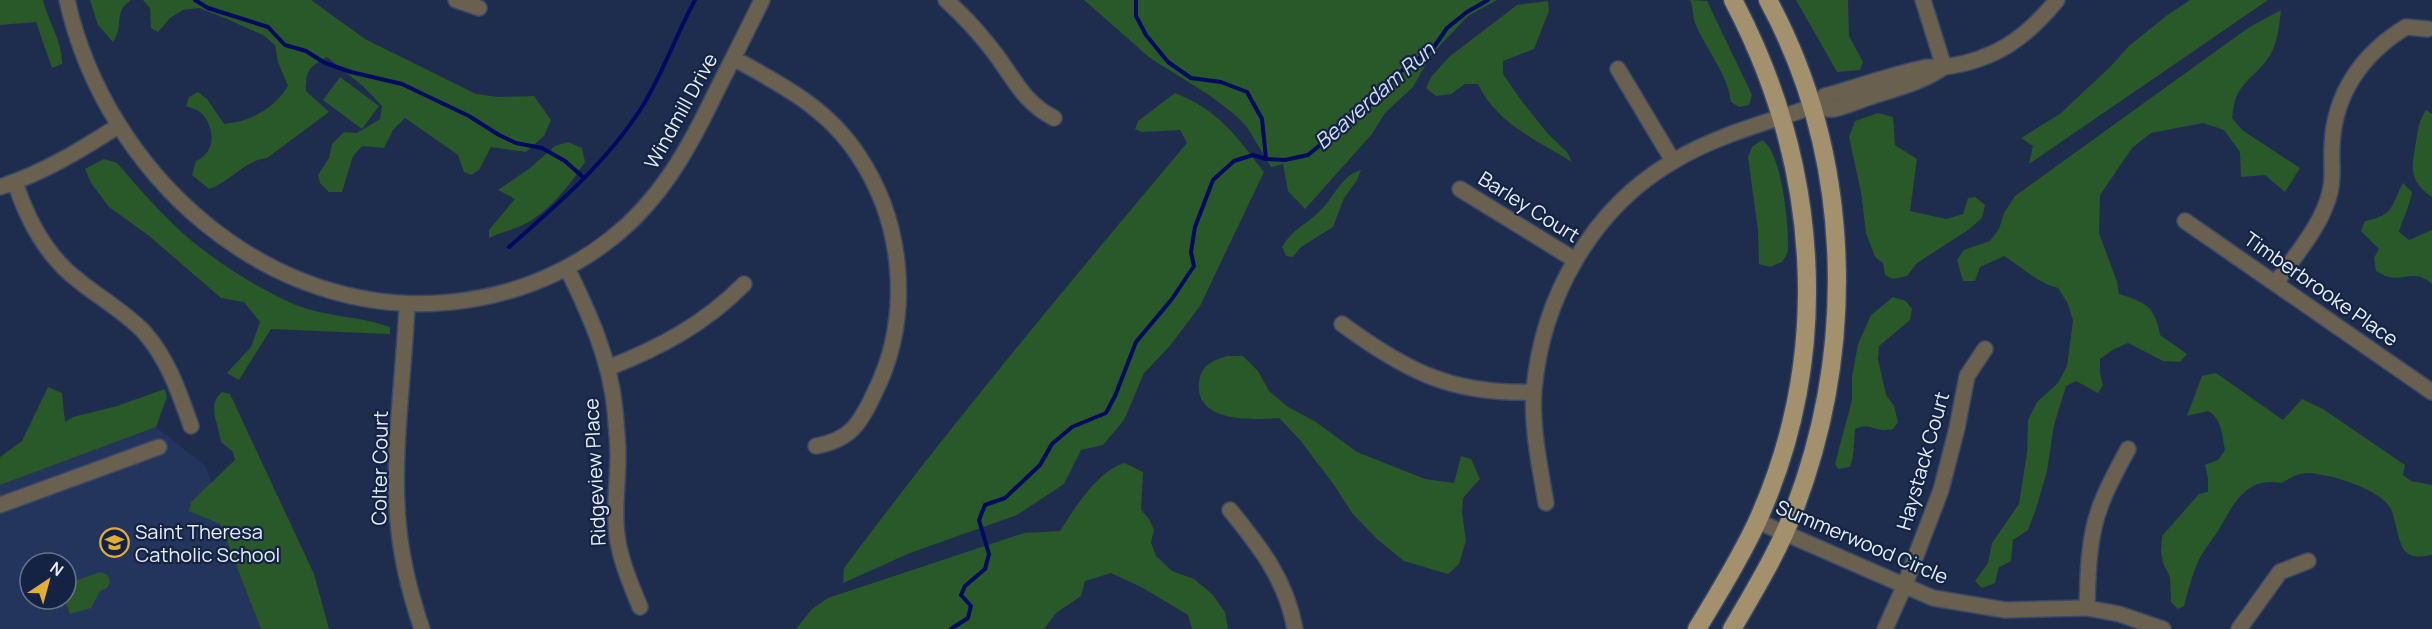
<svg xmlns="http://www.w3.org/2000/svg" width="2432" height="629" font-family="Manrope,sans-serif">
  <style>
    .built { fill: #23355c; fill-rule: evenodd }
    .green { fill: #295829 }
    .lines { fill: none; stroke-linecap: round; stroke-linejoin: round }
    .stream { stroke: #000a63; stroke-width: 4 }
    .street-casing { stroke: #3a4866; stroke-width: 18 }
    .primary-casing { stroke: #3a4866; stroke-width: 21 }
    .street { stroke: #69604f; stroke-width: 15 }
    .primary { stroke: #a3916e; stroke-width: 18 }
    .labels { text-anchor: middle; stroke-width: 4.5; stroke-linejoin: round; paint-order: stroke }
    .street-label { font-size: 20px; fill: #e7eefb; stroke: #142343 }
    .poi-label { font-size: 20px; fill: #e7eefb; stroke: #142343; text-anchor: start }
    .water-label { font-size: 21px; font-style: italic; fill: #d1ddf5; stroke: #142343 }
  </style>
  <rect width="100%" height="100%" fill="#1e2d4e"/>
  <path class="built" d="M 156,427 L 205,466 L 212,483 L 220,524 L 261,629 L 0,629 L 0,485 ZM 30,563 L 66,563 L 66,599 L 30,599 Z"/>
  <path class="green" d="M 0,0 L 43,0 C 48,21 63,43 62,64 L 52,68 L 36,22 L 0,25 Z
    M 90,0 L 131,0 C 112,13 125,25 113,42 L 98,25 Z
    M 143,0 L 311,0 L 365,39 L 476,94 L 498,97 L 534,96 L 551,120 L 544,136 L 526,152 L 491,147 L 479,170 L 471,175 L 464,172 L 458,155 L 405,118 L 393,130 L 384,148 L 362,146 L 353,156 L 342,192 L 329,192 L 320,183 L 318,175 L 329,158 L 332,144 L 344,132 L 357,133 L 380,119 L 382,106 L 364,87 L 327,57 C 308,68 306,70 306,91 L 329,112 L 267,158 C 245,160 230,182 209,189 L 192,175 L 196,161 C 216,153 216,126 200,112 C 196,109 190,108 186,106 L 189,97 L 198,92 L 207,99 L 224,124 C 252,121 273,109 288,86 L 278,62 L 275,45 L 263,35 L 227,19 L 199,8 L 183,10 L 170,18 L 158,32 L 151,28 L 150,8 Z
    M 1084,0 L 1497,0 L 1468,16 L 1431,55 L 1413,87 L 1385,113 L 1372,134 L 1305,209 L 1288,191 L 1283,164 L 1271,167 L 1247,127 L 1233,113 L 1209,95 L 1150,58 Z
    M 1690,0 L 1707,1 L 1752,95 L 1749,105 L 1739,107 L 1731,102 C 1727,72 1706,50 1695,23 C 1692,15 1694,8 1690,0 Z
    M 1796,0 L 1848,0 L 1849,36 L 1863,62 L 1860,70 L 1837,72 Z
    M 2190,0 L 2268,0 L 2029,164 L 2033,146 L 2021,138 L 2061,113 L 2110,67 L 2129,46 L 2166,16 Z
    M 1548,1 L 1549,11 L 1534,49 L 1503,61 L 1503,74 L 1521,100 L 1548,134 L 1567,152 L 1572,162 C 1537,140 1497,124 1478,84 L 1465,84 L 1451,94 L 1436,96 L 1426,88 L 1431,77 L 1449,57 L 1517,5 Z
    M 2281,10 C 2279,26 2278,41 2270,55 C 2261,71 2245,79 2237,95 C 2234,102 2233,111 2232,118 L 2242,130 L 2300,168 L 2285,192 L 2265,175 L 2241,177 L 2240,152 L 2224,130 L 2203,123 L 2151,133 L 2132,148 L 2100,195 L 2099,233 L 2117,282 L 2119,294 C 2145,302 2155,306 2160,335 L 2187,354 L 2180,362 L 2163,361 L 2128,343 L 2114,349 L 2100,359 L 2100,373 L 2103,385 L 2098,393 L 2076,381 L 2066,386 L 2054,425 L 2047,471 L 2036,509 L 2028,530 L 2013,540 L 2011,561 L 1999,567 L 1995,583 L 1982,588 L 1975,581 L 1988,563 L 1992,543 L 2019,504 L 2027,453 L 2028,420 L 2037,402 L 2058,383 L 2067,366 L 2073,321 L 2068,304 L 2058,288 C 2036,282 2023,268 2004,256 L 1980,267 L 1975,281 L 1963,281 L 1957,260 L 1964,250 L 1990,241 L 1999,229 L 2004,213 L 2015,196 L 2248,28 Z
    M 340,77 L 379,106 L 362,129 L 323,100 Z
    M 1175,93 C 1220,111 1235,135 1264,172 L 1200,306 L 1169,347 L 1144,373 L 1124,420 L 1103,445 L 1081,450 L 1064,484 L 1017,515 L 910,553 L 843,583 L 844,568 C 953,422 1069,283 1187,143 L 1180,130 L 1142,132 L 1135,129 L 1138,121 Z
    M 2426,110 L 2432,114 L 2432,197 C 2407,180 2412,166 2416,142 C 2418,130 2419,120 2426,110 Z
    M 1878,113 L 1893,117 L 1895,145 L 1917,159 L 1910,211 L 1946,219 L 1963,214 L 1968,198 L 1975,197 L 1985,205 L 1982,218 L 1968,230 L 1917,263 L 1907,276 L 1893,279 L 1885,275 L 1883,263 L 1875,257 L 1866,233 L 1861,192 L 1849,137 L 1855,121 Z
    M 1762,140 C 1782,151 1789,227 1788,249 C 1788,254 1785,258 1782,262 L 1770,267 L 1759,264 L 1758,230 L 1748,157 L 1752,147 Z
    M 568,142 L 582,148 L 585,162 C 570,185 549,212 523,225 C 512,230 500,233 489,238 L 489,230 L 515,199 L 498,190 L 530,168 L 555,146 Z
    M 104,159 L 117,163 C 136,185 155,207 176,227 C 207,256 257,289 296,305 C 326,317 360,316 390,327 L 390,334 L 271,329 L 239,380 L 227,373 L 251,347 L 260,322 L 244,302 L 221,298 L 148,235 L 109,207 L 91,183 L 85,169 Z
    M 1361,170 L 1357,180 L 1344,198 L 1333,227 L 1301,247 L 1293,257 L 1286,256 L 1282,247 C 1294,228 1304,226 1319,212 C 1335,197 1340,176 1361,170 Z
    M 2403,183 L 2412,192 C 2409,209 2403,217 2399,232 L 2409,240 L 2432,230 L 2432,284 C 2415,269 2406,280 2390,277 C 2386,277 2380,273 2376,271 L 2374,258 L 2379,249 L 2361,231 L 2365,221 C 2395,215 2390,207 2403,183 Z
    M 1893,297 L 1906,301 L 1912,309 L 1910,320 L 1879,346 L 1878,359 L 1886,395 L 1894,406 L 1898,422 L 1893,429 C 1890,429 1886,431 1882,430 C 1871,428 1867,423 1855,429 L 1853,457 L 1850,467 L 1838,469 L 1835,464 L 1852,400 L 1852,377 L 1858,344 L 1871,315 Z
    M 1227,356 L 1243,356 L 1258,371 L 1269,391 L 1288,407 L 1316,422 L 1357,452 L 1425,479 L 1454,483 L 1461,456 L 1471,459 L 1480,479 L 1463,498 L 1462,513 L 1466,541 L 1459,564 L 1448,574 L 1404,561 L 1377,539 L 1352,513 L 1334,485 L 1300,440 L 1279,418 C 1252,420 1194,423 1199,382 C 1201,365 1212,361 1227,356 Z
    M 2216,373 L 2283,420 L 2302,399 L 2323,409 L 2405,465 L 2403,475 L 2411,481 L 2432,485 L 2432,555 C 2423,556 2413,559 2406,552 C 2398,545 2396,520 2391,509 C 2380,488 2329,474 2308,473 C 2298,473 2290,478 2282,483 C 2245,476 2234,504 2218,531 C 2213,539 2207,546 2202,554 C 2193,570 2189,588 2184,606 L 2178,609 L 2171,602 L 2170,577 L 2163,563 L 2161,552 L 2162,536 L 2199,494 L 2208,492 L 2208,479 L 2205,465 L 2218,460 L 2225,450 C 2222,435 2222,419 2208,411 L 2187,416 L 2202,376 Z
    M 48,387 L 62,393 L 65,422 L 73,417 L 117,406 L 165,389 L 167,397 L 156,427 L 0,485 L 0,457 L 22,441 Z
    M 222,392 L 230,394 L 314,574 L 329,629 L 261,629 L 220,524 L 189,511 L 191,502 L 235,460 L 233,452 L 221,442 C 219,425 206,405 222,392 Z
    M 1125,463 L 1143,472 L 1141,510 L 1149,519 L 1154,530 L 1151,542 L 1156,556 L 1172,571 L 1194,579 L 1212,594 L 1225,612 L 1228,629 L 1192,629 L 1188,615 L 1143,588 L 1111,573 L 1085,581 L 1081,596 L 1056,613 L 1044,629 L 796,629 L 812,609 L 828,598 L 1024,533 L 1060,531 C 1074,509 1099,469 1125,463 Z
    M 100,572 L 108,575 L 110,582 L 107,588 L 100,591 L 91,608 L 70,614 L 65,599 L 66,584 Z"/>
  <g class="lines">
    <path class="stream" d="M 195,0 L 208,8 L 268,27 L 285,45 L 306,51 L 325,63 L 351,72 L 402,84 L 469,116 L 499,135 L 516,143 L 542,148 L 565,161 L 583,177
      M 1136,0 L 1136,16 L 1146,35 L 1168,62 L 1191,78 L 1221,82 L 1247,92 L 1262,119 L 1266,159
      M 509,247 C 556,206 608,161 642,107 C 663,73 676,35 695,0
      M 951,629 L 968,618 L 971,606 L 961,595 L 965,586 L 985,569 L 989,554 L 979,520 L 985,505 L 1005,498 L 1040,465 L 1052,444 L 1072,427 L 1106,413 L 1115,396 L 1136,342 L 1172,299 L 1194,266 L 1191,252 L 1195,227 L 1213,180 L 1234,161 L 1253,155 L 1266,159 L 1285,160 L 1308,155 L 1325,141 L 1347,117 L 1368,107 L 1396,75 L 1434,47 L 1447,28 L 1467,12 L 1488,0"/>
    <defs>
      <path id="street" d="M 67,0 C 106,174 268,321 452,302 C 510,296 565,275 612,238 C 659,201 687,152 713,98 C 729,66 746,33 762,0
        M 456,0 L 479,8
        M 946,0 C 965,17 982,36 997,56 C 1015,81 1025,103 1054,118
        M 1923,0 L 1944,67
        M 733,58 C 781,84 827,108 858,155 C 905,225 912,319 874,394 C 860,424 850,440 816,446
        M 1618,69 L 1673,161
        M 1812,108 L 1825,96 C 1857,87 1890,75 1923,68 C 1930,66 1938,68 1945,67 C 1995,60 2026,38 2057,0
        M 15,182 C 27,219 47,257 79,281 C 100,298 125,312 144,332 C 168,359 179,392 191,426
        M 0,187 C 43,173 81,150 118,126
        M 1460,189 L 1575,260
        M 2185,221 L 2432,392
        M 567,268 C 589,313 610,359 615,410 C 616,425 618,440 618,455 C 618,484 613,513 618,542 C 622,564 631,585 640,607
        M 2276,283 C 2295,255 2322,226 2330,192 C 2334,177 2331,162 2332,146 C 2334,94 2362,54 2406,27 L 2428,29
        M 407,305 C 404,374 392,453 398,521 C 401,558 410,594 422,629
        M 1342,324 C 1406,371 1452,395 1534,392
        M 608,368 C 659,348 705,324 744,284
        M 1546,503 C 1540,468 1531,425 1534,390 C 1542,298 1592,209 1672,162 C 1710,139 1753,126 1794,113 C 1800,111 1806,108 1812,108 C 1819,107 1827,110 1834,109 C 1847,106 1860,100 1873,96 C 1898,88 1923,82 1944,67
        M 0,505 L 159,447
        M 1230,510 C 1261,548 1286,580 1295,629
        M 1757,521 L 1933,598 L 2005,610 L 2087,608 L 2119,614 L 2163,629
        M 2087,608 C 2088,575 2088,539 2100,507 C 2107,487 2118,468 2128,449
        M 1885,629 L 1904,587 L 1941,490 L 1957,428 L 1967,376 L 1985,349
        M 2239,629 L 2280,572 L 2308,561"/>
      <path id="primary" d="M 1697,629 C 1718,594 1740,559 1757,522 C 1834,352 1819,163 1733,0
        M 1732,629 C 1755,590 1779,550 1795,508 C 1857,344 1852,156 1768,0"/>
    </defs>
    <use href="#street" class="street-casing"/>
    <use href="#primary" class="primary-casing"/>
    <use href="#street" class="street"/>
    <use href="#primary" class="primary"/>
  </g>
  <defs>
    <symbol id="school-ring" viewBox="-11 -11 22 22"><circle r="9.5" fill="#142343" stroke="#e3ae34" stroke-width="1.5"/><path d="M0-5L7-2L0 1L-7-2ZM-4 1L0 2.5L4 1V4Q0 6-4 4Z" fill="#e3ae34"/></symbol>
  </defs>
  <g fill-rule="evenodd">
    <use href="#school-ring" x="98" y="526" width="33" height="33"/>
  </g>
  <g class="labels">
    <g class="street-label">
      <text transform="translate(681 111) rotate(-61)" y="7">Windmill Drive</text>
      <text transform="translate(1529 207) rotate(32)" y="7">Barley Court</text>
      <text transform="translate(2321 289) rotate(35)" y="7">Timberbrooke Place</text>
      <text transform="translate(1923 461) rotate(-74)" y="7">Haystack Court</text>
      <text transform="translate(380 468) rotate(-89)" y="7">Colter Court</text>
      <text transform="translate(595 472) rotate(-93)" y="7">Ridgeview Place</text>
      <text transform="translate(1862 542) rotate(23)" y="7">Summerwood Circle</text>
    </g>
    <g class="poi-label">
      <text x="135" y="539">Saint Theresa<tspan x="135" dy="23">Catholic School</tspan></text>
    </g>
    <g class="water-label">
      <text transform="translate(1375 96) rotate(-41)" y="7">Beaverdam Run</text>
    </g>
  </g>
  <g transform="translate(48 581) rotate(36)"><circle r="28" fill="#142343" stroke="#68748d" stroke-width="1.5"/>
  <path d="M0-4.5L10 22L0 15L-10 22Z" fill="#e3ae34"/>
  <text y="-9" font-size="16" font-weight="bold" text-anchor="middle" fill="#e7eefb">N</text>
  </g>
</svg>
